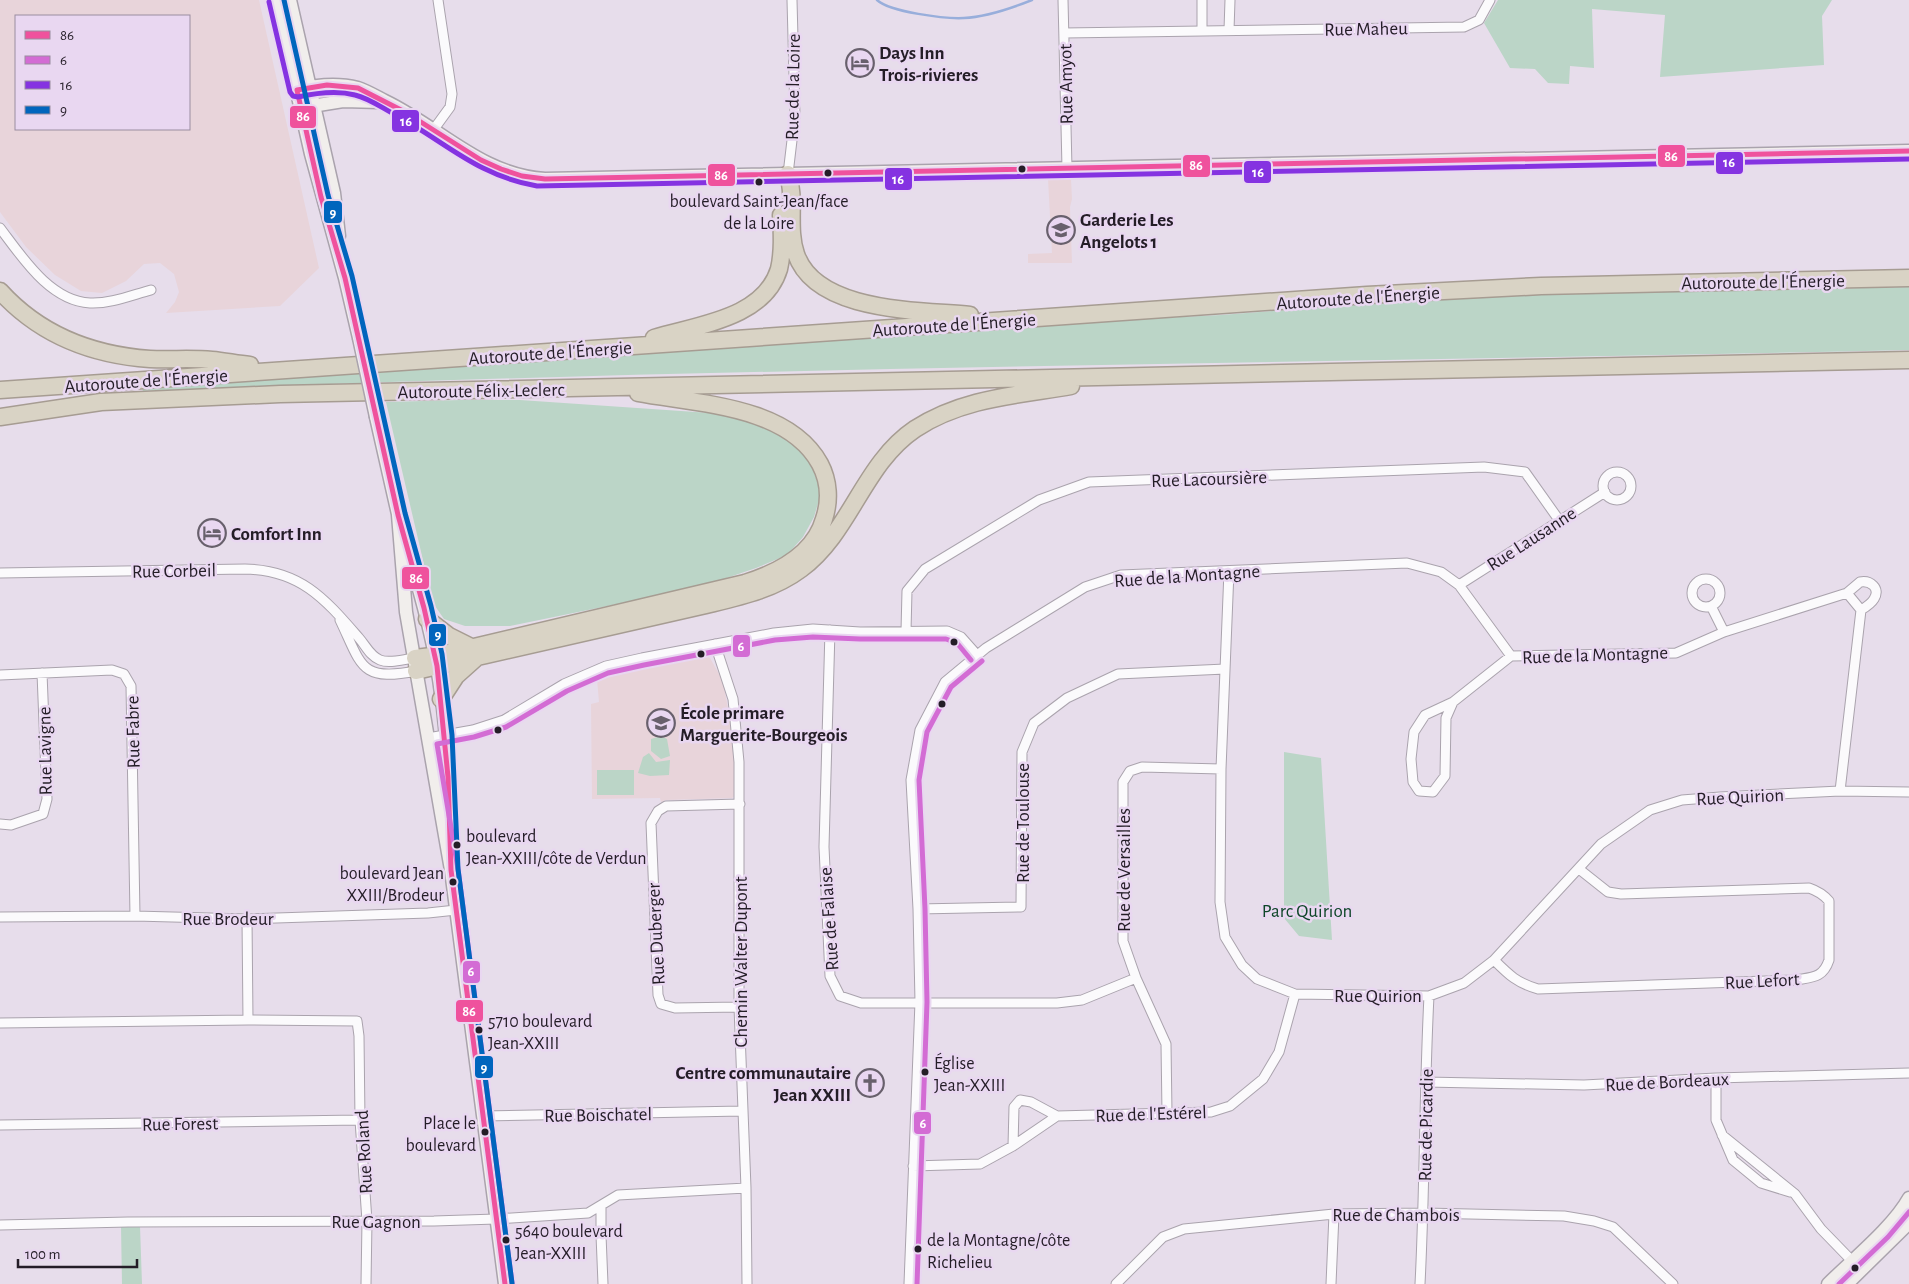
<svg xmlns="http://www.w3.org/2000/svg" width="1909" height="1284" font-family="'Alegreya Sans',sans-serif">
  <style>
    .industrial { fill: #e8d4da; fill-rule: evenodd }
    .green { fill: #bbd5c7 }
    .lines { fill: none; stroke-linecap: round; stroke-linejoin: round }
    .stream { stroke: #98aedb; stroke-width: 2.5 }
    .street-casing { stroke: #aaa3ad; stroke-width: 11 }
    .secondary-casing { stroke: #aaa3ad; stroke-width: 15 }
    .highway-casing { stroke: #a69c92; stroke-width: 19 }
    .street { stroke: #fbfafc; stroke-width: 9 }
    .secondary { stroke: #f1eeec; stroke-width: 12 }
    .highway { stroke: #d9d3c5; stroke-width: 16 }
    .secondary-bridge-casing { stroke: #aaa3ad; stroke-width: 15; stroke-linecap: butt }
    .secondary-bridge { stroke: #f1eeec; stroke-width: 12 }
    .bus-1-casing { stroke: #e9d7f1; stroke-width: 9 }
    .bus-2-casing { stroke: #e9d7f1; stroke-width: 9 }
    .bus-3-casing { stroke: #e9d7f1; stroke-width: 9 }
    .bus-4-casing { stroke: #e9d7f1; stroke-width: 9 }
    .bus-1 { stroke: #ef529d; stroke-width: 5 }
    .bus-2 { stroke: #d36cd4; stroke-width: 5 }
    .bus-3 { stroke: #8533e1; stroke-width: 5 }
    .bus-4 { stroke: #0065bd; stroke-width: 5 }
    .bus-dot { fill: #241d27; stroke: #e9d7f1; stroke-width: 2 }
    .labels { text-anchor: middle; stroke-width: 5; stroke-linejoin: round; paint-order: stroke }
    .bus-label { font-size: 18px; fill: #241d27; stroke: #e9d7f1; text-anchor: start }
    .street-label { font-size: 19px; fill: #241d27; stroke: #e9d7f1 }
    .poi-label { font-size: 19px; font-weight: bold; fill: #241d27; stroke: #e9d7f1; text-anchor: start }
    .park-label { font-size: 19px; fill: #0f4629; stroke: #e9d7f1 }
    .line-badge { stroke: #e9d7f1; stroke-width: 2 }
    .badge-label { font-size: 14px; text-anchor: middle; font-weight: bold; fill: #fff }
  </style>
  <rect width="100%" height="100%" fill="#e7ddeb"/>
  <path class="industrial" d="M 0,0 L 259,0 L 319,268 L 280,306 L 166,313 L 175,302 L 179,292 L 174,274 L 160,263 L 144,264 L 126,281 L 102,293 L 81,291 L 55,275 L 26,247 L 0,212 ZM 189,16 L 189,129 L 16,129 L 16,16 Z
    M 1048,179 L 1071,179 L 1072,199 L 1070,207 L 1072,263 L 1028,263 L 1028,254 L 1052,253 Z
    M 700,654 L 705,655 L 710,658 L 719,674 L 724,687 L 729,714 L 731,714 L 736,773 L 736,795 L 732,798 L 666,800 L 661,802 L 660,798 L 592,799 L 591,704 L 599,702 L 597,679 L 599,677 L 621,670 Z"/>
  <path class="green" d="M 1498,0 L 1832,0 L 1822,16 L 1824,65 L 1660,77 L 1665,15 L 1592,9 L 1594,68 L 1570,66 L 1569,84 L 1548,83 L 1535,69 L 1510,68 L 1484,23 Z
    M 1909,287 L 1909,350 C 1320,363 731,367 143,391 L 141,386 L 954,332 L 1099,321 L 1221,315 L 1466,296 Z
    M 461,400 L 520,400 L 725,414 L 771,429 L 794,443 L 811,464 L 821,493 L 814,517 L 803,537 L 787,555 L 756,568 L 700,587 L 510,626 L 465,626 L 444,619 L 433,603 L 386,402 Z
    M 661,736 L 667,739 L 670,756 L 661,759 L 651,751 L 651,739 Z
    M 1284,752 L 1321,758 L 1332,940 L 1299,936 L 1284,918 Z
    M 649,753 L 656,762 L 670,760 L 669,775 L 650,776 L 638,773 L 643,757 Z
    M 597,770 L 634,770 L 634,795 L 597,795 Z
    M 121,1226 L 140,1226 L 142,1284 L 122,1284 Z"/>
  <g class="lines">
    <path class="stream" d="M 877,0 C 890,12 945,19 964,18 C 986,17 1012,8 1032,0"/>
    <defs>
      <path id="street" d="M 1063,0 L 1067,168
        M 1229,30 L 1230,0
        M 1202,31 L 1202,0
        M 1064,33 L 1464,27 L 1479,20 L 1490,0
        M 434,129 L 450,107 L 452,94 L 438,0
        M 788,174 L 795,115 L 792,0
        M 0,228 C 22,257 50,301 90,303 C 110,304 132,295 151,290
        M1603 486a14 14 0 1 1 28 0a14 14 0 1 1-28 0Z
        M 1229,571 L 1221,769 L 1220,902 L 1225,937 L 1242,965 L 1257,979 L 1295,994 L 1429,996 L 1464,983 L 1494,960 L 1601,844 L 1650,810 L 1682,800 L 1720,797 L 1840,791 L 1909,792
        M 0,573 L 245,569 C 301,570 325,599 359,638 C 366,646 370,656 380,660 C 390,664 404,659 415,658
        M1692 593a14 14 0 1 1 28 0a14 14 0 1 1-28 0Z
        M 1459,585 L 1605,492
        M 1711,606 L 1724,632
        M 340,620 C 362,666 360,682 416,671
        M 830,630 L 824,847 L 830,976 L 840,996 L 861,1003 L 1057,1003 L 1082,1000 L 1136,978
        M 906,631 L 907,591 L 925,569 L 1039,500 L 1089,482 L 1484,467 L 1525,472 L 1559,520
        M 715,644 L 733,699 L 739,762 L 739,1007 L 746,1188 L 747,1284
        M 1511,656 L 1676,653 L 1724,632 L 1847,593 L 1860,582 C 1870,580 1881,588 1874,599 C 1871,604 1866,607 1861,610
        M 0,675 L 112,670 L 124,674 L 131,686 L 135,916
        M 1453,702 L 1446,718 L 1445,776 L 1433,792 L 1419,791 L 1413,782 L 1411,759 L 1414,732 L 1425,715 L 1453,702 L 1511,656
        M 428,738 L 473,730 L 504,720 L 564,684 L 606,666 L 642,658 L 774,633 L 813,629 L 860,632 L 947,631 L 961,637 L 977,655
        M 1840,791 L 1861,610 L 1847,593
        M 0,824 L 11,825 L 43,814 L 47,799 L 42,673
        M 918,909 L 1021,907 L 1022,752 L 1034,723 L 1067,698 L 1118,674 L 1225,669
        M 0,917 L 135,916 L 247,919 L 428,913 L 456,910
        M 247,919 L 248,1020
        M 1494,960 C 1509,975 1517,983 1538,989 L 1796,980 C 1813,977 1823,978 1829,960 L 1829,901 C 1823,894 1818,891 1809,888 L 1621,894 L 1608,892 L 1579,869
        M 739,1007 L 675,1008 L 661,1004 L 658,995 L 651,823 L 658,811 L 666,806 L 740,804
        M 0,1023 L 248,1020 L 357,1021 L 359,1036 L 360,1120 L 367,1221 L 366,1284
        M 1716,1078 L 1716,1120 L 1733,1160 L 1761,1183 L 1790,1192
        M 1425,1082 L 1584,1085 L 1716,1078 L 1909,1073
        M 1167,1113 L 1166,1044 L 1136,978 L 1123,941 L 1123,782 L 1130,771 L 1142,767 L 1221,769
        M 483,1116 L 742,1111
        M 0,1125 L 360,1120
        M 1722,1135 L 1795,1194 L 1821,1229 L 1855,1264
        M 1013,1146 L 1014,1107 L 1020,1100 L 1031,1102 L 1057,1116 L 1211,1112 L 1230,1106 L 1263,1079 L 1279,1052 L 1295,994
        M 913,1166 L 980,1164 L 1013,1146 L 1057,1116
        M 601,1207 L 601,1235 L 603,1284
        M 0,1225 L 128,1222 L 434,1221 L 496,1219 L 588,1213 L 618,1195 L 746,1188
        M 909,1284 L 920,1002 L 918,909 L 911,780 L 920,730 L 945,682 L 986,648 L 1085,587 L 1121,575 L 1407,563 L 1441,572 L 1459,585 L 1511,656
        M 1116,1284 L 1163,1237 L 1184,1229 L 1334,1214 L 1424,1213 L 1564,1216 L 1594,1221 L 1613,1227 L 1673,1284
        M 1331,1284 L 1334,1214
        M 1420,1284 C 1425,1188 1424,1092 1429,996"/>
      <path id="secondary" d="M 276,0 L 311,154 L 345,278 L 359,338
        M 290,0 L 334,193 L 339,236
        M 297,90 C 316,85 338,83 358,88 C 367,91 377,97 385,101 C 441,128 481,175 545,179 L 1909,151
        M 306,107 L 343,101 L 380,102
        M 376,417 L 400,523
        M 398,515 L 406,612 L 451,870 L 505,1284
        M 406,545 C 417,581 428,618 435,656 C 446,714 450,775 450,835
        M 1828,1284 C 1852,1260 1893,1227 1909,1198
        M 1847,1284 L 1909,1223"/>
      <path id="highway" d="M 788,174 C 796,200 787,228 796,254 C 816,313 920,310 970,315
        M 0,291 C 39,334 92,355 150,359 C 171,360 191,358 212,360 C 225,361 237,364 250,365
        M 654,338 C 696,325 764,319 779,269 C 783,252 782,233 781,215
        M 0,390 L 1367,295 L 1541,286 L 1909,278
        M 0,417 L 101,402 L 280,394 L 1909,360
        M 427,619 L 449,636 L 471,647
        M 415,658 L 440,655 L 745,583 C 777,573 814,555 824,519 C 830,501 829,481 820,464 C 788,405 696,404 638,393
        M 416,671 L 706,605 C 739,597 773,590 801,569 C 851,532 863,464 915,429 C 962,398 1018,395 1071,386
        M 441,699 L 456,676 L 475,659"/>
    </defs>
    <use href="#street" class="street-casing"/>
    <use href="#secondary" class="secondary-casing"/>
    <use href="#highway" class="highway-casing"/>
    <use href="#street" class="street"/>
    <use href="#secondary" class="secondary"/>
    <use href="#highway" class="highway"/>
    <defs>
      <path id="secondary-bridge" d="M 359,338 L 376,417"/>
    </defs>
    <use href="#secondary-bridge" class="secondary-bridge-casing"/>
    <use href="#secondary-bridge" class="secondary-bridge"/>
    <defs>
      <path id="bus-1" d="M 505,1284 L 451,870 L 448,777 L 437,666 L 424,608 L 398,515 L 345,278 L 321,197 L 297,90 L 327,85 L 358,88 L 405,112 L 481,160 L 501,169 L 522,176 L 545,179 L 1909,151"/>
      <path id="bus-2" d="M 512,1283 L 458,869 L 437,744 L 474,737 L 506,727 L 567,691 L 608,673 L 644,665 L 775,640 L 813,637 L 860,639 L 946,639 L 957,643 L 971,660
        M 917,1284 L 927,1002 L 925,909 L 919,780 L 927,732 L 951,687 L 982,661
        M 1839,1284 L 1888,1237 L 1909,1212"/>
      <path id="bus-3" d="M 269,2 L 290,92 L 293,96 L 298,97 C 316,93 336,90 355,95 C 368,98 381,107 392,113 C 445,141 475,175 537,186 L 1909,159"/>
      <path id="bus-4" d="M 284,0 L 328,195 L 352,276 L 405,513 L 431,606 L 442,654 L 452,735 L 458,869 L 512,1283"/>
    </defs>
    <use href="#bus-1" class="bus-1-casing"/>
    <use href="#bus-2" class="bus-2-casing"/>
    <use href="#bus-3" class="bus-3-casing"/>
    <use href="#bus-4" class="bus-4-casing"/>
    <use href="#bus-1" class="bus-1"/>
    <use href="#bus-2" class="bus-2"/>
    <use href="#bus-3" class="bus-3"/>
    <use href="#bus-4" class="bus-4"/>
  </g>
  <defs>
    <symbol id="hotel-ring" viewBox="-11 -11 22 22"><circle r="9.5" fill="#e9d7f1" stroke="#68606c" stroke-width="1.5"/><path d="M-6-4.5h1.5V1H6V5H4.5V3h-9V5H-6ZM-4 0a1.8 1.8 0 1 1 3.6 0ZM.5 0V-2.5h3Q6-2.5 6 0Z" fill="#68606c"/></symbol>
    <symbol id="school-ring" viewBox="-11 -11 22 22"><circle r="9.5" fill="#e9d7f1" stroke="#68606c" stroke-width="1.5"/><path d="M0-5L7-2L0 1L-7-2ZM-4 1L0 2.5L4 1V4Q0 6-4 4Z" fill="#68606c"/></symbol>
    <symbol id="church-ring" viewBox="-11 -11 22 22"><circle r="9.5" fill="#e9d7f1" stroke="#68606c" stroke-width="1.5"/><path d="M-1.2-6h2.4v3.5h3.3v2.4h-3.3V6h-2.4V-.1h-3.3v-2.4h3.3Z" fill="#68606c"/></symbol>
  </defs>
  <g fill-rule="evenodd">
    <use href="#hotel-ring" x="844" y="47" width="32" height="32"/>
    <use href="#school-ring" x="1045" y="214" width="32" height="32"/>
    <use href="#hotel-ring" x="196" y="517" width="32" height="32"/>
    <use href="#school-ring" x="645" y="707" width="32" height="32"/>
    <use href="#church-ring" x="854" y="1067" width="32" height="32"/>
  </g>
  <g class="bus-dot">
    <circle cx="1022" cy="169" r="4.5"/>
    <circle cx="828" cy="173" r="4.5"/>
    <circle cx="759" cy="182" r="4.5"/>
    <circle cx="954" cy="642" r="4.5"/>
    <circle cx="701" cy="654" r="4.5"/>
    <circle cx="942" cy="704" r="4.5"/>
    <circle cx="498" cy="730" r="4.5"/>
    <circle cx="457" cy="845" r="4.5"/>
    <circle cx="453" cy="882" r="4.5"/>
    <circle cx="479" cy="1030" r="4.5"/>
    <circle cx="925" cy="1072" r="4.5"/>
    <circle cx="485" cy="1132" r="4.5"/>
    <circle cx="506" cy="1240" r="4.5"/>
    <circle cx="918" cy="1249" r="4.5"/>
    <circle cx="1855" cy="1268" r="4.5"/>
  </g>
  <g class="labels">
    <g class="bus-label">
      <text x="759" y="207" text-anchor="middle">boulevard Saint-Jean/face<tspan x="759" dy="22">de la Loire</tspan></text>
      <text x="466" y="842">boulevard<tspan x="466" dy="22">Jean-XXIII/côte de Verdun</tspan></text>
      <text x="444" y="879" text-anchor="end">boulevard Jean<tspan x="444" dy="22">XXIII/Brodeur</tspan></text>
      <text x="488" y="1027">5710 boulevard<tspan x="488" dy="22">Jean-XXIII</tspan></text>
      <text x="934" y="1069">Église<tspan x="934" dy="22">Jean-XXIII</tspan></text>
      <text x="476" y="1129" text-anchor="end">Place le<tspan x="476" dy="22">boulevard</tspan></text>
      <text x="515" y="1237">5640 boulevard<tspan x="515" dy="22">Jean-XXIII</tspan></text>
      <text x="927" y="1246">de la Montagne/côte<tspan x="927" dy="22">Richelieu</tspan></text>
    </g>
    <g class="street-label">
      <text transform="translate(1366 28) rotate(-1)" y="7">Rue Maheu</text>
      <text transform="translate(1065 84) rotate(-91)" y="7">Rue Amyot</text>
      <text transform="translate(792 87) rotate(-89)" y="7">Rue de la Loire</text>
      <text transform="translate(1763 281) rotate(-1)" y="7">Autoroute de l'Énergie</text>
      <text transform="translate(1358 297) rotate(-4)" y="7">Autoroute de l'Énergie</text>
      <text transform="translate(954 324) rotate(-4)" y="7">Autoroute de l'Énergie</text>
      <text transform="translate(550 352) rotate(-4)" y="7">Autoroute de l'Énergie</text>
      <text transform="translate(146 380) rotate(-4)" y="7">Autoroute de l'Énergie</text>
      <text transform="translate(481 390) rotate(-1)" y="7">Autoroute Félix-Leclerc</text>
      <text transform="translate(1209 478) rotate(-2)" y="7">Rue Lacoursière</text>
      <text transform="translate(1531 538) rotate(-33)" y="7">Rue Lausanne</text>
      <text transform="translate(174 570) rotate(-1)" y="7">Rue Corbeil</text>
      <text transform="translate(1187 575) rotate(-4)" y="7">Rue de la Montagne</text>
      <text transform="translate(1595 654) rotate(-2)" y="7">Rue de la Montagne</text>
      <text transform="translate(132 732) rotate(-91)" y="7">Rue Fabre</text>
      <text transform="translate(44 751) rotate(-91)" y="7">Rue Lavigne</text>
      <text transform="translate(1740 796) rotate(-3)" y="7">Rue Quirion</text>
      <text transform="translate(1022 823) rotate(-90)" y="7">Rue de Toulouse</text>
      <text transform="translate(1123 870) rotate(-90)" y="7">Rue de Versailles</text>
      <text x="228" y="925">Rue Brodeur</text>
      <text transform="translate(828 919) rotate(-94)" y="7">Rue de Falaise</text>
      <text transform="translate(655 934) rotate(-93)" y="7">Rue Duberger</text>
      <text transform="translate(740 962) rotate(-90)" y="7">Chemin Walter Dupont</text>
      <text transform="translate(1762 980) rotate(-3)" y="7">Rue Lefort</text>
      <text x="1378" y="1002">Rue Quirion</text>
      <text transform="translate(1667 1081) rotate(-3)" y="7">Rue de Bordeaux</text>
      <text transform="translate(1151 1113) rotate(-2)" y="7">Rue de l'Estérel</text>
      <text transform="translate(598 1114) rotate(-1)" y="7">Rue Boischatel</text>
      <text transform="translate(180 1123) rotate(-1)" y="7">Rue Forest</text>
      <text transform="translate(1425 1125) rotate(-89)" y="7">Rue de Picardie</text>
      <text transform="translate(363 1152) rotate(-93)" y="7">Rue Roland</text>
      <text x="1396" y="1221">Rue de Chambois</text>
      <text x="376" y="1228">Rue Gagnon</text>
    </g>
    <g class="poi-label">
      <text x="879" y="59">Days Inn<tspan x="879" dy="22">Trois-rivieres</tspan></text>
      <text x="1080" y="226">Garderie Les<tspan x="1080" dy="22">Angelots 1</tspan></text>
      <text x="231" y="540">Comfort Inn</text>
      <text x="680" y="719">École primare<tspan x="680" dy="22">Marguerite-Bourgeois</tspan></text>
      <text x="851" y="1079" text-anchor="end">Centre communautaire<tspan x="851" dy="22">Jean XXIII</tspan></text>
    </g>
    <g class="park-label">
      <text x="1307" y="917">Parc Quirion</text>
    </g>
  </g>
  <g class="line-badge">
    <rect x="289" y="105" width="28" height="24" rx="5" fill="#ef529d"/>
    <rect x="391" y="109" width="29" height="24" rx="5" fill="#8533e1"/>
    <rect x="1657" y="144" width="29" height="24" rx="5" fill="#ef529d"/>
    <rect x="1715" y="151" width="29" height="24" rx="5" fill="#8533e1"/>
    <rect x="1182" y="154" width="29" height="24" rx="5" fill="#ef529d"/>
    <rect x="1243" y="160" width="29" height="24" rx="5" fill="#8533e1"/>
    <rect x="707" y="163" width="29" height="24" rx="5" fill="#ef529d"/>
    <rect x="884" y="167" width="29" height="24" rx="5" fill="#8533e1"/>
    <rect x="323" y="200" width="20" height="24" rx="5" fill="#0065bd"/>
    <rect x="401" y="566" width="29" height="24" rx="5" fill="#ef529d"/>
    <rect x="428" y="623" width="19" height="24" rx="5" fill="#0065bd"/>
    <rect x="732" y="634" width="19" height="24" rx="5" fill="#d36cd4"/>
    <rect x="462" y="960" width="19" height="24" rx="5" fill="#d36cd4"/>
    <rect x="455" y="999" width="29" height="24" rx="5" fill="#ef529d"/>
    <rect x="474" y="1055" width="20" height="24" rx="5" fill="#0065bd"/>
    <rect x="913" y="1111" width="19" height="24" rx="5" fill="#d36cd4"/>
  </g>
  <g class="badge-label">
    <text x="303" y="121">86</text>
    <text x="406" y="126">16</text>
    <text x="1671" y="161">86</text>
    <text x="1729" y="167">16</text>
    <text x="1196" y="170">86</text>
    <text x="1258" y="177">16</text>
    <text x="721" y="180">86</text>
    <text x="898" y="184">16</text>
    <text x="333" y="217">9</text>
    <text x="416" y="583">86</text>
    <text x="438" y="639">9</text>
    <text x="741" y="651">6</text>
    <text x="471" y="976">6</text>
    <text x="469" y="1016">86</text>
    <text x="484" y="1072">9</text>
    <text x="923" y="1128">6</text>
  </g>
  <rect x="15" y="15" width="175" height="115" fill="#e9d7f1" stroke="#9a8da0"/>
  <rect x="25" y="31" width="25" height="8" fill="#ef529d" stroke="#9a8da0"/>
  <text x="60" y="40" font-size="15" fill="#241d27">86</text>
  <rect x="25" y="56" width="25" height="8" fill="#d36cd4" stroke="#9a8da0"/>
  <text x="60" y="65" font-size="15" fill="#241d27">6</text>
  <rect x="25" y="81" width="25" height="8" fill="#8533e1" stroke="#9a8da0"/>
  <text x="60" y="90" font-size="15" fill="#241d27">16</text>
  <rect x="25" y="106" width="25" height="8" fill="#0065bd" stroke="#9a8da0"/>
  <text x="60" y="115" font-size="15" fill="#241d27">9</text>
  <path d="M18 1259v8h119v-8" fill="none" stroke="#241d27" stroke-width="2.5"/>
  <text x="25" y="1259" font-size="15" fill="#241d27" stroke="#e9d7f1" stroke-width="4" paint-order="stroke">100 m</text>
</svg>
